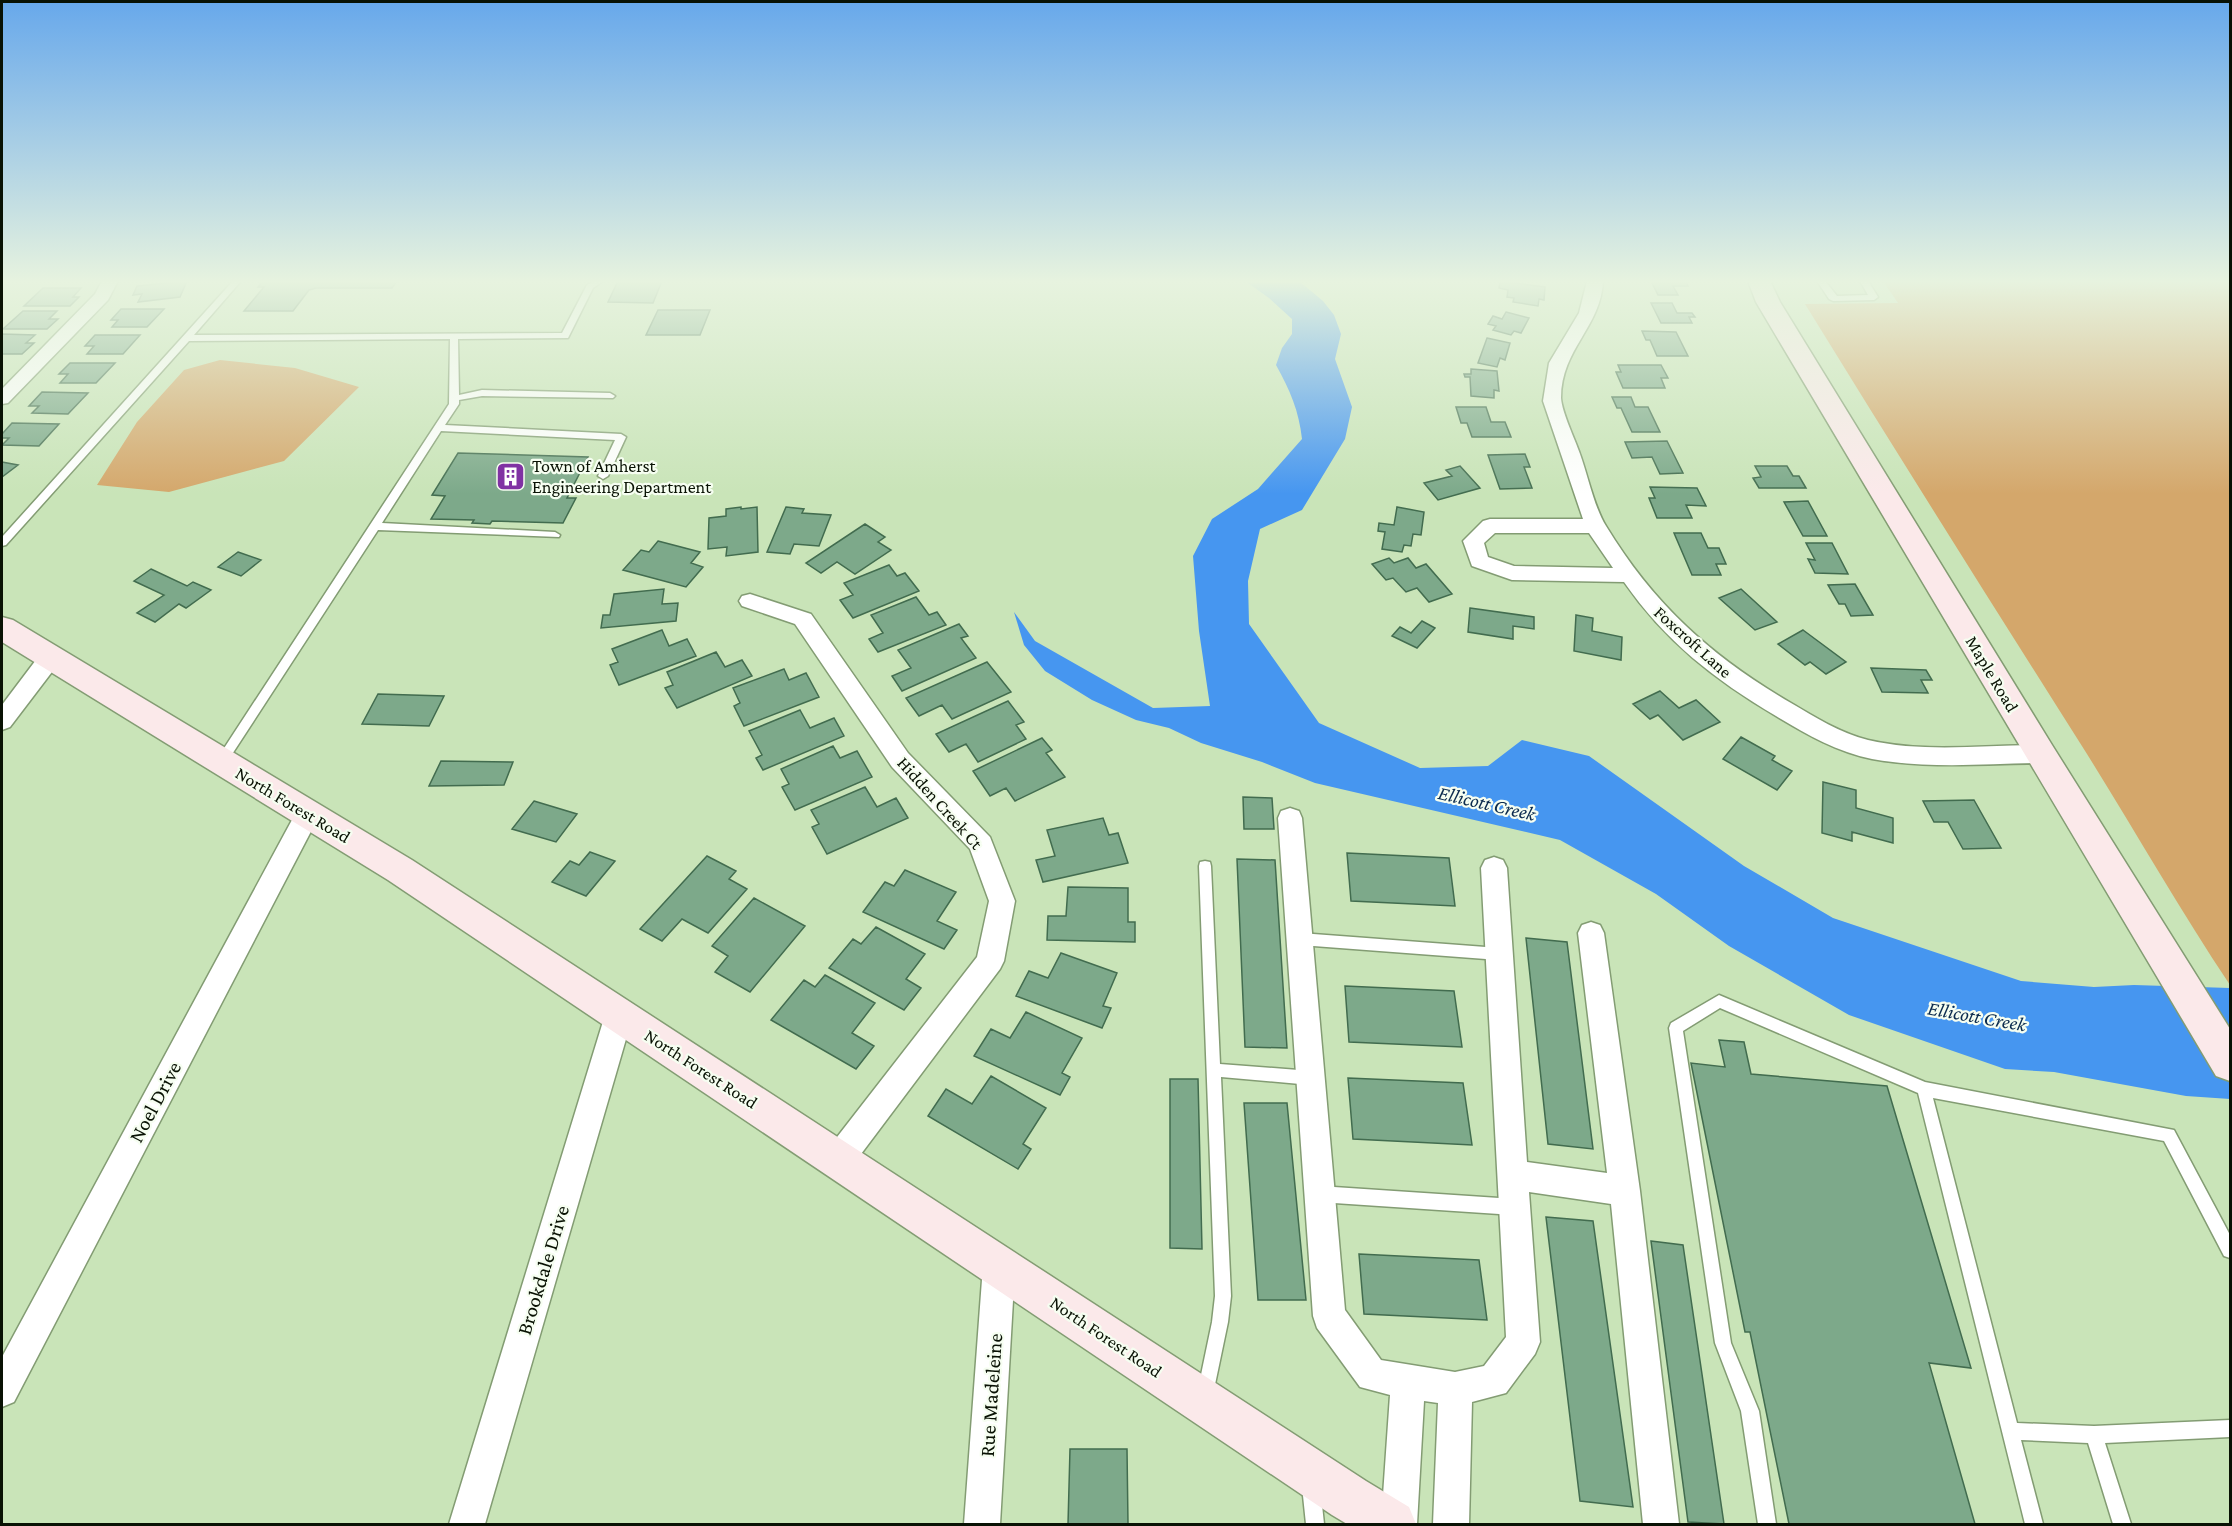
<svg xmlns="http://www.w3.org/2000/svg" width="2232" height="1526" font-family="'Crimson Pro',serif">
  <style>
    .green { fill: #d4a76b }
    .water { fill: #4696f0 }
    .building { fill: #7da98a; stroke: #426c4f; stroke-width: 1.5 }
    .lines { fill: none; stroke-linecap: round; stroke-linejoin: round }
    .lane-casing { stroke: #839c73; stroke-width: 3 }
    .street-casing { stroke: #839c73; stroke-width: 3 }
    .secondary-casing { stroke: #839c73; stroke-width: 3 }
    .lane { fill: #fff; fill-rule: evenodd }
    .street { fill: #fff; fill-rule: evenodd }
    .secondary { fill: #fbe9ea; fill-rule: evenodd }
    .labels { text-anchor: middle; stroke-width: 4.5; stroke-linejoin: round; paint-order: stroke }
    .poi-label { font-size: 18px; fill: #091204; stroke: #f6fef1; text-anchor: start }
    .street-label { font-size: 18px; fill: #091204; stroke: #f6fef1 }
    .water-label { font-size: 20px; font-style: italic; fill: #0b2b4e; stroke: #f6fef1 }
    .near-street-label { font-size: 21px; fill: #091204; stroke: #f6fef1 }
  </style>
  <rect width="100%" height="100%" fill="#c9e4b8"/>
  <path class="green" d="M 1883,281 L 2230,281 L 2230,985 C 2180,910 2135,831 2087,754 C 1992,604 1898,455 1805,304 L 1898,303 Z
    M 220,360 L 295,368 L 359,387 L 284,461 L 169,492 L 97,485 L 137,422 L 184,370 Z"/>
  <path class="water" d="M 1245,281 L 1299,281 L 1323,301 L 1334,315 L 1341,334 L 1335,359 L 1352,407 L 1345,439 L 1302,510 L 1260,529 L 1248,581 L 1249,624 L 1319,723 L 1420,768 L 1488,766 L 1522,740 L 1589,756 L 1744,866 L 1833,918 L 2021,981 L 2094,987 L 2134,985 L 2230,988 L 2230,1099 L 2186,1096 L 2054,1072 L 2005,1069 L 1849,1015 L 1729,946 L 1656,894 L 1560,840 L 1315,783 L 1262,762 L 1201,743 L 1169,728 L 1136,720 L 1092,700 L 1045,671 L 1024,645 L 1014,612 L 1035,641 L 1153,708 L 1210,706 L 1199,631 L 1193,556 L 1212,519 L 1258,489 L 1302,439 C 1299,411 1290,390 1276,365 L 1282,348 L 1292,334 L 1292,319 L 1269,298 Z"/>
  <path class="building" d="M 187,281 L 180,297 L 138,302 L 142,294 L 133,295 L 137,286 Z
    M 263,281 L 397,281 L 392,288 L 316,288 L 309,290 L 293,311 L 244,311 L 264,287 L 258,287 Z
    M 618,281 L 662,281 L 653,303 L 608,302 Z
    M 1500,281 L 1545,287 L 1544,300 L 1539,299 L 1538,306 L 1513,302 L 1514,298 L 1507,297 L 1508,290 L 1499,288 Z
    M 1651,281 L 1686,281 L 1688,286 L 1673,286 L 1678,295 L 1658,295 Z
    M 43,288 L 81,288 L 73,297 L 79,297 L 70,306 L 24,306 Z
    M 1651,303 L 1672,303 L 1677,313 L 1692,313 L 1695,317 L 1689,317 L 1692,323 L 1661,323 Z
    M 121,309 L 164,309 L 147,327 L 112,327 L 118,320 L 111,320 Z
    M 658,310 L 710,310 L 700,335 L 646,335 Z
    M 23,311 L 57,311 L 49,319 L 58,319 L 47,329 L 3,329 Z
    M 1506,312 L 1529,318 L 1521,333 L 1514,331 L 1511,335 L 1493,330 L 1496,326 L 1488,324 L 1493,316 L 1502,319 Z
    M 1642,331 L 1676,332 L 1688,356 L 1657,356 L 1650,340 L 1646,340 Z
    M 2,334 L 35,335 L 26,343 L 34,343 L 22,354 L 2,354 Z
    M 95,335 L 140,335 L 123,354 L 87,354 L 94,346 L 85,346 Z
    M 1487,338 L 1510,343 L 1505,360 L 1500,358 L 1497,367 L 1478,363 Z
    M 70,363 L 115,363 L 96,383 L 60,383 L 68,374 L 59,374 Z
    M 1618,365 L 1661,365 L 1668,378 L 1661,378 L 1665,388 L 1623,388 L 1616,372 L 1621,372 Z
    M 1471,369 L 1497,371 L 1499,391 L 1494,390 L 1494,398 L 1471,396 L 1470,377 L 1465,377 L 1464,374 L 1471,374 Z
    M 42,392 L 88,393 L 68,414 L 32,413 L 39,406 L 29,406 Z
    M 1612,397 L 1631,397 L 1635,407 L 1648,407 L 1660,432 L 1632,432 L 1621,408 L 1617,408 Z
    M 1456,407 L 1486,407 L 1491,422 L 1505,422 L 1511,437 L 1472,437 L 1467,423 L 1461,423 Z
    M 12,423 L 59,424 L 39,446 L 2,445 L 9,438 L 2,438 L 2,434 Z
    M 1667,441 L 1683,473 L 1660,474 L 1652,457 L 1632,458 L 1625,442 Z
    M 458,453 L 588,457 L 567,498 L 576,498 L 563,523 L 492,521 L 490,524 L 472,523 L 474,520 L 431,519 L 445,496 L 432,495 Z
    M 1525,454 L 1530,467 L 1524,467 L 1532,488 L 1500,489 L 1488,455 Z
    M 2,462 L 18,465 L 2,477 Z
    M 1460,466 L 1480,488 L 1438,500 L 1424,483 L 1452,476 L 1446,470 Z
    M 1755,466 L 1787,466 L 1793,476 L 1799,476 L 1806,488 L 1759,488 L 1753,478 L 1761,477 Z
    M 1650,487 L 1697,488 L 1706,506 L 1686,505 L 1692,518 L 1657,518 L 1649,498 L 1655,498 Z
    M 1808,501 L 1827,536 L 1803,536 L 1784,502 Z
    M 741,507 L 741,509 L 757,507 L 758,552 L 726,556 L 727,547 L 708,549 L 709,518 L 726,516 L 726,509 Z
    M 786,507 L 804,509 L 802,513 L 831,515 L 819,546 L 794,544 L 790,554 L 767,552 Z
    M 1397,507 L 1424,512 L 1421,535 L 1413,534 L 1411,546 L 1404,545 L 1402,552 L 1382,549 L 1385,532 L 1378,531 L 1379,523 L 1394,525 Z
    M 865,524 L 885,537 L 878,542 L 891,550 L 855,574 L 837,562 L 821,573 L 806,563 Z
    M 1674,533 L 1701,533 L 1708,548 L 1719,548 L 1726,564 L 1716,564 L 1721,575 L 1692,575 Z
    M 658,541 L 700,552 L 691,563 L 703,567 L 686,587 L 623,570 L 641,550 L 649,552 Z
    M 1806,543 L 1832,543 L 1848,574 L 1815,573 L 1808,559 L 1815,560 Z
    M 238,552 L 261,560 L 241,576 L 218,567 Z
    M 1389,558 L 1394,563 L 1408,558 L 1416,568 L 1426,564 L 1452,594 L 1429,602 L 1417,588 L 1406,592 L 1393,578 L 1386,580 L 1372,564 Z
    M 889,565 L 897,576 L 905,573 L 919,591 L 853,618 L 840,600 L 853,595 L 844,583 Z
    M 151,569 L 187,586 L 193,582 L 211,590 L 186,608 L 179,604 L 155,622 L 137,613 L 164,595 L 134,581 Z
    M 1855,584 L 1873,615 L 1851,616 L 1845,604 L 1839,604 L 1828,585 Z
    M 664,589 L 662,604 L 678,603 L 676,621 L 601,628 L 603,615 L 610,615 L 614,594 Z
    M 1741,589 L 1777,622 L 1755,630 L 1719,598 Z
    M 916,597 L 929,615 L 937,612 L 946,625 L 878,652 L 869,639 L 883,633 L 871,615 Z
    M 1470,608 L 1534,617 L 1534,629 L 1513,626 L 1513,639 L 1468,632 Z
    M 1576,615 L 1593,618 L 1592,631 L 1622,637 L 1621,660 L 1574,651 Z
    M 1422,621 L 1435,628 L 1417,648 L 1392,636 L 1400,627 L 1411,633 Z
    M 959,624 L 968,636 L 961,638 L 976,658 L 902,691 L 892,676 L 911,668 L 898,650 Z
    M 662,630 L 669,646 L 687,639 L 696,656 L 619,685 L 610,665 L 618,662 L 612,649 Z
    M 1803,630 L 1846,662 L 1826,674 L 1810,662 L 1805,665 L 1778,644 Z
    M 716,652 L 725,667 L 742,660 L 752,676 L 677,708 L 665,688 L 673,685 L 667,672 Z
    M 987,662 L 1011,692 L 952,719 L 942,705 L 919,716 L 906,698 Z
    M 1871,668 L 1926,670 L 1932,680 L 1921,680 L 1928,693 L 1882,692 Z
    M 784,669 L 789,680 L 806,673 L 819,697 L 744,726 L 734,706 L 740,703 L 733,688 Z
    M 1660,691 L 1679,708 L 1696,700 L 1720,722 L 1683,740 L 1658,715 L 1650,719 L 1633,704 Z
    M 378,694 L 444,696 L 429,726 L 362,724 Z
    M 1008,701 L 1024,722 L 1016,725 L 1026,739 L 978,762 L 966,744 L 949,752 L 936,734 Z
    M 800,710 L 810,728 L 834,718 L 844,736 L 763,770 L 756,758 L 762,755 L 749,731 Z
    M 1741,737 L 1775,756 L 1772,760 L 1792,771 L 1777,790 L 1723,759 Z
    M 1042,738 L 1052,750 L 1046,753 L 1065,777 L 1015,801 L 1006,788 L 990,796 L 973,771 Z
    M 833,746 L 840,758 L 857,751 L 872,777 L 795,810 L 782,787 L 789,784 L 781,769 Z
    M 441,761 L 513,762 L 504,785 L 429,786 Z
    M 1823,782 L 1856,790 L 1856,808 L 1893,818 L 1893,843 L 1852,832 L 1852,841 L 1822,833 Z
    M 865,787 L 877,807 L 896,798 L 908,818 L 827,854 L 812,827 L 819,824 L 811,810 Z
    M 1243,797 L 1272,798 L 1274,829 L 1244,829 Z
    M 1974,800 L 2001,848 L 1963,849 L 1948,822 L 1934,822 L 1923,801 Z
    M 534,801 L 577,814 L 556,842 L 512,829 Z
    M 1103,818 L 1109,835 L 1118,833 L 1128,863 L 1043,882 L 1036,860 L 1055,856 L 1047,830 Z
    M 590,852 L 615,861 L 586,896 L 552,882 L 570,861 L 579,865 Z
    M 1347,853 L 1449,858 L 1455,906 L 1351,901 Z
    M 707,856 L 736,871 L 729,879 L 747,889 L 708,933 L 682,919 L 662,941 L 640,929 Z
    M 1237,859 L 1275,860 L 1287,1048 L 1245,1047 Z
    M 905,870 L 956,892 L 937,921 L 957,930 L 944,949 L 863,912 L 885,882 L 894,886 Z
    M 1068,887 L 1128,888 L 1128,922 L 1135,922 L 1135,942 L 1047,940 L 1048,916 L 1066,916 Z
    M 754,898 L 805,926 L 750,992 L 715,972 L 728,956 L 712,946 Z
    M 876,927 L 925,954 L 906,979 L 921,988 L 904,1010 L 829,968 L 853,939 L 861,944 Z
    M 1526,938 L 1567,942 L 1593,1149 L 1548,1144 Z
    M 1061,953 L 1117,973 L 1103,1006 L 1111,1008 L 1102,1028 L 1016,996 L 1029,971 L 1048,978 Z
    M 825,975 L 875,1003 L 852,1033 L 874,1046 L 856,1069 L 771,1020 L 804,980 L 815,987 Z
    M 1345,986 L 1454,991 L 1462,1047 L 1349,1042 Z
    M 1026,1012 L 1082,1038 L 1062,1073 L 1070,1077 L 1060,1095 L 974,1056 L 991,1029 L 1010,1038 Z
    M 1719,1040 L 1744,1042 L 1751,1074 L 1887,1086 L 1971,1368 L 1929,1363 L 1975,1524 L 1789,1524 L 1750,1332 L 1745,1332 L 1691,1063 L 1725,1067 Z
    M 991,1076 L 1046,1108 L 1023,1144 L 1031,1149 L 1018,1169 L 928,1116 L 946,1089 L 972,1104 Z
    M 1348,1078 L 1463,1083 L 1472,1145 L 1353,1139 Z
    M 1170,1079 L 1198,1079 L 1202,1249 L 1170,1248 Z
    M 1244,1103 L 1287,1103 L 1306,1300 L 1258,1300 Z
    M 1546,1217 L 1593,1221 L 1633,1507 L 1580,1501 Z
    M 1651,1241 L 1683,1245 L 1724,1524 L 1688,1522 Z
    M 1359,1254 L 1479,1260 L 1487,1320 L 1364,1314 Z
    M 1070,1449 L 1127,1449 L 1128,1524 L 1068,1524 Z"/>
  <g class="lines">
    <defs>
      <path id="lane" d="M 233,281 L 241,281 L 194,335 L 562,333 L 587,285 L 594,281 L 603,281 L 593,288 L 568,338 L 458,339 L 459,395 L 482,390 L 610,393 L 615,396 L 613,398 L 482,396 L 459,400 L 459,404 L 445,425 L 621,434 L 626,437 L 608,476 L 603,479 L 598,476 L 615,440 L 441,431 L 382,523 L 555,532 L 560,535 L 559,537 L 378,530 L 225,765 L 217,765 L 215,762 L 217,759 L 449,404 L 450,339 L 189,341 L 6,545 L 2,546 L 2,537 Z
        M 1817,281 L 1825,281 L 1837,296 L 1868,295 L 1860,281 L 1868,281 L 1878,297 L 1874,300 L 1833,301 L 1829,299 Z
        M 1205,861 L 1210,862 L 1211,866 L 1220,1064 L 1311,1071 L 1316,1073 L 1318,1078 L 1316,1083 L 1311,1085 L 1221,1077 L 1231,1296 L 1228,1322 L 1213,1394 L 1211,1400 L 1205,1402 L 1199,1400 L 1197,1394 L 1212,1322 L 1215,1296 L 1199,866 L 1200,862 Z
        M 1300,933 L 1499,948 L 1504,950 L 1506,954 L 1504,958 L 1499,960 L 1300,945 L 1295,943 L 1293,939 L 1295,935 Z
        M 1719,995 L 1925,1082 L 2174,1130 L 2230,1235 L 2230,1258 L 2224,1256 L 2164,1141 L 1933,1098 L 2017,1423 L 2094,1426 L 2230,1420 L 2230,1437 L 2105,1443 L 2131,1524 L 2113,1524 L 2088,1443 L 2021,1440 L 2043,1524 L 2025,1524 L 1918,1093 L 1720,1008 L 1683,1031 L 1731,1343 L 1759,1411 L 1776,1524 L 1758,1524 L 1741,1411 L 1715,1343 L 1669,1028 L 1671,1023 Z
        M 1319,1186 L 1514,1199 L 1519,1202 L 1522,1207 L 1519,1212 L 1514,1215 L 1319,1202 L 1314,1199 L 1311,1194 L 1314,1189 Z
        M 1311,1477 L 1317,1480 L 1320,1486 L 1324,1524 L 1306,1524 L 1302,1486 L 1305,1480 Z"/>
      <path id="street" d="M 102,281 L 118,281 L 108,300 L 8,403 L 2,404 L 2,389 L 95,294 Z
        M 1587,281 L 1603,281 C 1601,327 1561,349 1561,398 C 1562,413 1575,439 1580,454 C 1588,476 1594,507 1606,526 C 1654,605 1712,657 1791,703 C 1815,717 1840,733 1868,740 C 1923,753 1984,745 2040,745 L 2048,747 L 2052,754 L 2048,761 L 2040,763 C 1984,764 1927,769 1872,759 C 1837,752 1806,734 1776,716 C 1715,680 1665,641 1624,582 L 1512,580 L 1472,566 L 1463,541 L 1483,521 L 1490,519 L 1583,519 L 1543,401 L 1549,363 L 1579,313 ZM 1495,533 L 1589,533 L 1613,568 L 1514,566 L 1488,557 L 1484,543 Z
        M 750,594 L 811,614 L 908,753 L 990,837 L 1015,901 L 1004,961 L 1000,969 L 849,1170 L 838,1175 L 827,1170 L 823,1160 L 827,1150 L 977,957 L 989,901 L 970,849 L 892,767 L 795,624 L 742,606 L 739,601 L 742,596 Z
        M 50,650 L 58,652 L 61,658 L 58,664 L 10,727 L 2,730 L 2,705 L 42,652 Z
        M 308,804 L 317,807 L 320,814 L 14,1402 L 2,1407 L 2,1357 L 299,807 Z
        M 1290,808 L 1299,811 L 1302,818 L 1345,1310 L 1381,1360 L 1455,1372 L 1484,1366 L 1506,1337 L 1481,868 L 1485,860 L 1494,857 L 1503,860 L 1507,868 L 1527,1162 L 1607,1173 L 1578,933 L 1582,925 L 1591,922 L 1600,925 L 1604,933 L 1640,1191 L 1679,1524 L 1643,1524 L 1611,1204 L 1529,1192 L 1540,1342 L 1535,1354 L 1506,1393 L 1472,1402 L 1469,1524 L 1433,1524 L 1438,1403 L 1424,1401 L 1417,1524 L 1381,1524 L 1390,1395 L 1360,1387 L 1317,1328 L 1313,1316 L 1278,818 L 1281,811 Z
        M 619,1002 L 629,1006 L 633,1015 L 485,1524 L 449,1524 L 605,1015 L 609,1006 Z
        M 999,1250 L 1010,1255 L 1015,1266 L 1000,1524 L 964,1524 L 983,1266 L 988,1255 Z"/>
      <path id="secondary" d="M 1748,281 L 1770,281 L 1780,302 L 2052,745 L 2230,1029 L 2230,1081 L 2216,1076 L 1756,302 Z
        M 2,617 L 13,620 L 412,860 L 1366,1481 L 1409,1507 L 1416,1524 L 1347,1524 L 1332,1515 L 388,880 L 2,642 Z"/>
    </defs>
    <use href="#lane" class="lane-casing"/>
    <use href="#street" class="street-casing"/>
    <use href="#secondary" class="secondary-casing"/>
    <use href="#lane" class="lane"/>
    <use href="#street" class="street"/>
    <use href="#secondary" class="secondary"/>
  </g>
  <linearGradient id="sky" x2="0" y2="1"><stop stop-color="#67a8eb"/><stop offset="0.57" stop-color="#e7f3df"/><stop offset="1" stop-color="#e7f3df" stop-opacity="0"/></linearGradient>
  <rect width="2232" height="494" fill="url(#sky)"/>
  <defs>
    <symbol id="building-square" viewBox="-11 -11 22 22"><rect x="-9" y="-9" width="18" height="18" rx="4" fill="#8032a3" stroke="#f6fef1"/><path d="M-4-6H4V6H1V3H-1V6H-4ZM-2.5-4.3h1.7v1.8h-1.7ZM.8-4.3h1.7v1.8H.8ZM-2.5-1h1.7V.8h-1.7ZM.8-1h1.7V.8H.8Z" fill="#fff"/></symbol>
  </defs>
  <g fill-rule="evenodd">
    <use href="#building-square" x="494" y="460" width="33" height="33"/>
  </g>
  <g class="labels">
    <g class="poi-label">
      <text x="532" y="472">Town of Amherst<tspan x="532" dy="21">Engineering Department</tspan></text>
    </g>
    <g class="street-label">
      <text transform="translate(1693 642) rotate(42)" y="6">Foxcroft Lane</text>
      <text transform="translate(1992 674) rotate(59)" y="6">Maple Road</text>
      <text transform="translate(940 803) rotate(48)" y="6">Hidden Creek Ct</text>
      <text transform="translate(293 805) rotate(31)" y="6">North Forest Road</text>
      <text transform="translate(701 1069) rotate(33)" y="6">North Forest Road</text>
      <text transform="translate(1106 1337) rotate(34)" y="6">North Forest Road</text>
    </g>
    <g class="water-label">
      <text transform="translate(1487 803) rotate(13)" y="7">Ellicott Creek</text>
      <text transform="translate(1977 1016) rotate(10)" y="7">Ellicott Creek</text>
    </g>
    <g class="near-street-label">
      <text transform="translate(155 1102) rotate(-62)" y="7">Noel Drive</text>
      <text transform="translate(543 1270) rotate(-73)" y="7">Brookdale Drive</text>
      <text transform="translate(991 1395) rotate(-86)" y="7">Rue Madeleine</text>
    </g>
  </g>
  <rect width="2232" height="1526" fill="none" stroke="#091204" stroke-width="6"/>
</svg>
